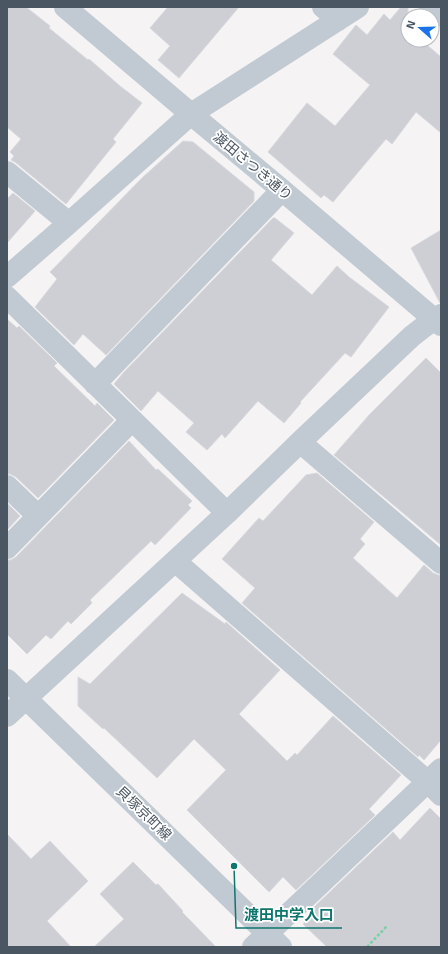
<svg xmlns="http://www.w3.org/2000/svg" width="448" height="954" font-family="'Exo 2','Noto Sans JP',sans-serif">
  <style>
    .building { fill: #cdcfd5; stroke: #d7d9de }
    .lines { fill: none; stroke-linecap: round; stroke-linejoin: round }
    .path { stroke: #7ad0a6; stroke-width: 2.5; stroke-dasharray: 3 2; stroke-linecap: butt }
    .minor { stroke: #c1cad2; stroke-width: 22 }
    .labels { text-anchor: middle; stroke-width: 3.5; stroke-linejoin: round; paint-order: stroke }
    .street-label { font-size: 14px; fill: #4a5661; stroke: #fff }
    .leader { fill: none; stroke: #0f766e; stroke-width: 1.5 }
    .callout-dot { fill: #0f766e; stroke: #fff; stroke-width: 1.5 }
    .callout-label { font-size: 15px; text-anchor: middle; font-weight: bold; fill: #0f766e; stroke: #fff; stroke-width: 3.5; stroke-linejoin: round; paint-order: stroke }
  </style>
  <rect width="100%" height="100%" fill="#f5f3f3"/>
  <path class="building" d="M 7,7 L 26,7 L 50,26 L 49,28 L 88,60 L 89,59 L 120,86 L 142,103 L 113,139 L 116,142 L 66,204 L 15,162 L 11,160 L 14,156 L 10,152 L 21,139 L 7,127 Z
    M 168,7 L 239,7 L 179,78 L 158,60 L 170,46 L 150,28 Z
    M 401,7 L 408,7 L 408,40 L 421,40 L 441,57 L 441,133 L 416,112 L 392,144 L 386,139 L 333,202 L 324,195 L 321,198 L 268,152 L 307,103 L 335,126 L 370,85 L 333,54 L 356,25 L 367,35 L 384,14 L 390,20 Z
    M 183,141 L 193,142 L 254,192 L 254,201 L 106,355 L 83,334 L 74,345 L 35,307 L 57,279 L 50,272 L 142,178 Z
    M 13,193 L 35,211 L 7,243 L 7,199 Z
    M 273,218 L 275,218 L 294,233 L 271,260 L 312,295 L 337,266 L 349,277 L 389,307 L 351,357 L 345,353 L 300,402 L 301,403 L 284,423 L 258,401 L 225,438 L 222,434 L 207,450 L 186,432 L 194,423 L 158,391 L 141,411 L 114,384 L 124,372 Z
    M 441,230 L 441,303 L 440,303 L 411,248 Z
    M 7,319 L 17,328 L 19,326 L 57,363 L 54,366 L 95,406 L 97,403 L 114,420 L 38,498 L 16,477 L 10,474 L 7,474 Z
    M 426,358 L 441,373 L 441,545 L 390,502 L 334,455 L 370,414 Z
    M 129,441 L 156,470 L 158,469 L 192,501 L 188,505 L 191,508 L 155,545 L 151,541 L 90,600 L 92,603 L 71,624 L 68,621 L 51,639 L 46,635 L 27,654 L 7,634 L 7,560 L 11,560 L 16,557 Z
    M 317,473 L 374,522 L 360,539 L 365,544 L 353,558 L 397,598 L 424,565 L 433,573 L 438,575 L 441,575 L 441,740 L 424,760 L 419,755 L 418,757 L 242,603 L 255,588 L 222,559 L 259,518 L 263,521 L 306,475 Z
    M 7,503 L 20,516 L 7,530 Z
    M 182,593 L 225,624 L 226,622 L 280,670 L 239,714 L 287,761 L 295,753 L 297,755 L 333,716 L 401,775 L 369,809 L 375,815 L 296,890 L 283,877 L 269,892 L 187,810 L 226,770 L 194,739 L 157,778 L 104,728 L 103,729 L 78,706 L 78,677 L 90,684 Z
    M 430,808 L 441,819 L 441,947 L 327,947 L 303,924 L 316,909 L 314,907 L 393,832 L 400,840 Z
    M 7,834 L 31,859 L 50,841 L 88,881 L 47,921 L 71,947 L 7,947 Z
    M 133,862 L 156,885 L 158,884 L 183,911 L 182,912 L 216,947 L 94,947 L 124,919 L 100,894 Z"/>
  <g class="lines">
    <path class="path" d="M 367,947 L 387,926"/>
    <path class="minor" d="M 65,7 L 191,114 L 282,190 L 441,325
      M 323,7 L 338,20
      M 430,7 L 441,16
      M 7,172 L 69,223
      M 7,277 L 69,223 L 191,114 L 358,7
      M 7,297 L 227,513
      M 95,384 L 282,190
      M 300,442 L 441,563
      M 7,486 L 38,516
      M 7,548 L 132,420
      M 175,561 L 428,782 L 441,795
      M 7,680 L 281,947
      M 7,716 L 227,513 L 300,442 L 412,336 L 434,319 L 441,315
      M 253,947 L 300,903 L 441,769"/>
  </g>
  <g class="labels">
    <g class="street-label">
      <text transform="translate(253 166) rotate(40)" y="5">渡田さつき通り</text>
      <text transform="translate(144 813) rotate(44)" y="5">貝塚京町線</text>
    </g>
  </g>
  <path class="leader" d="M234 866L236 928H342"/>
  <circle class="callout-dot" cx="234" cy="866" r="4"/>
  <g class="callout-label">
    <text x="289" y="920">渡田中学入口</text>
  </g>
  <rect width="448" height="954" fill="none" stroke="#4a5661" stroke-width="16"/>
  <g transform="translate(420 28) rotate(290)"><circle r="19" fill="#ffffff" stroke="#b7bbc0"/>
  <path d="M0-3L7 15L0 10L-7 15Z" fill="#1a73e8"/>
  <text y="-6" font-size="11" font-weight="bold" text-anchor="middle" fill="#4a5661">N</text>
  </g>
</svg>
